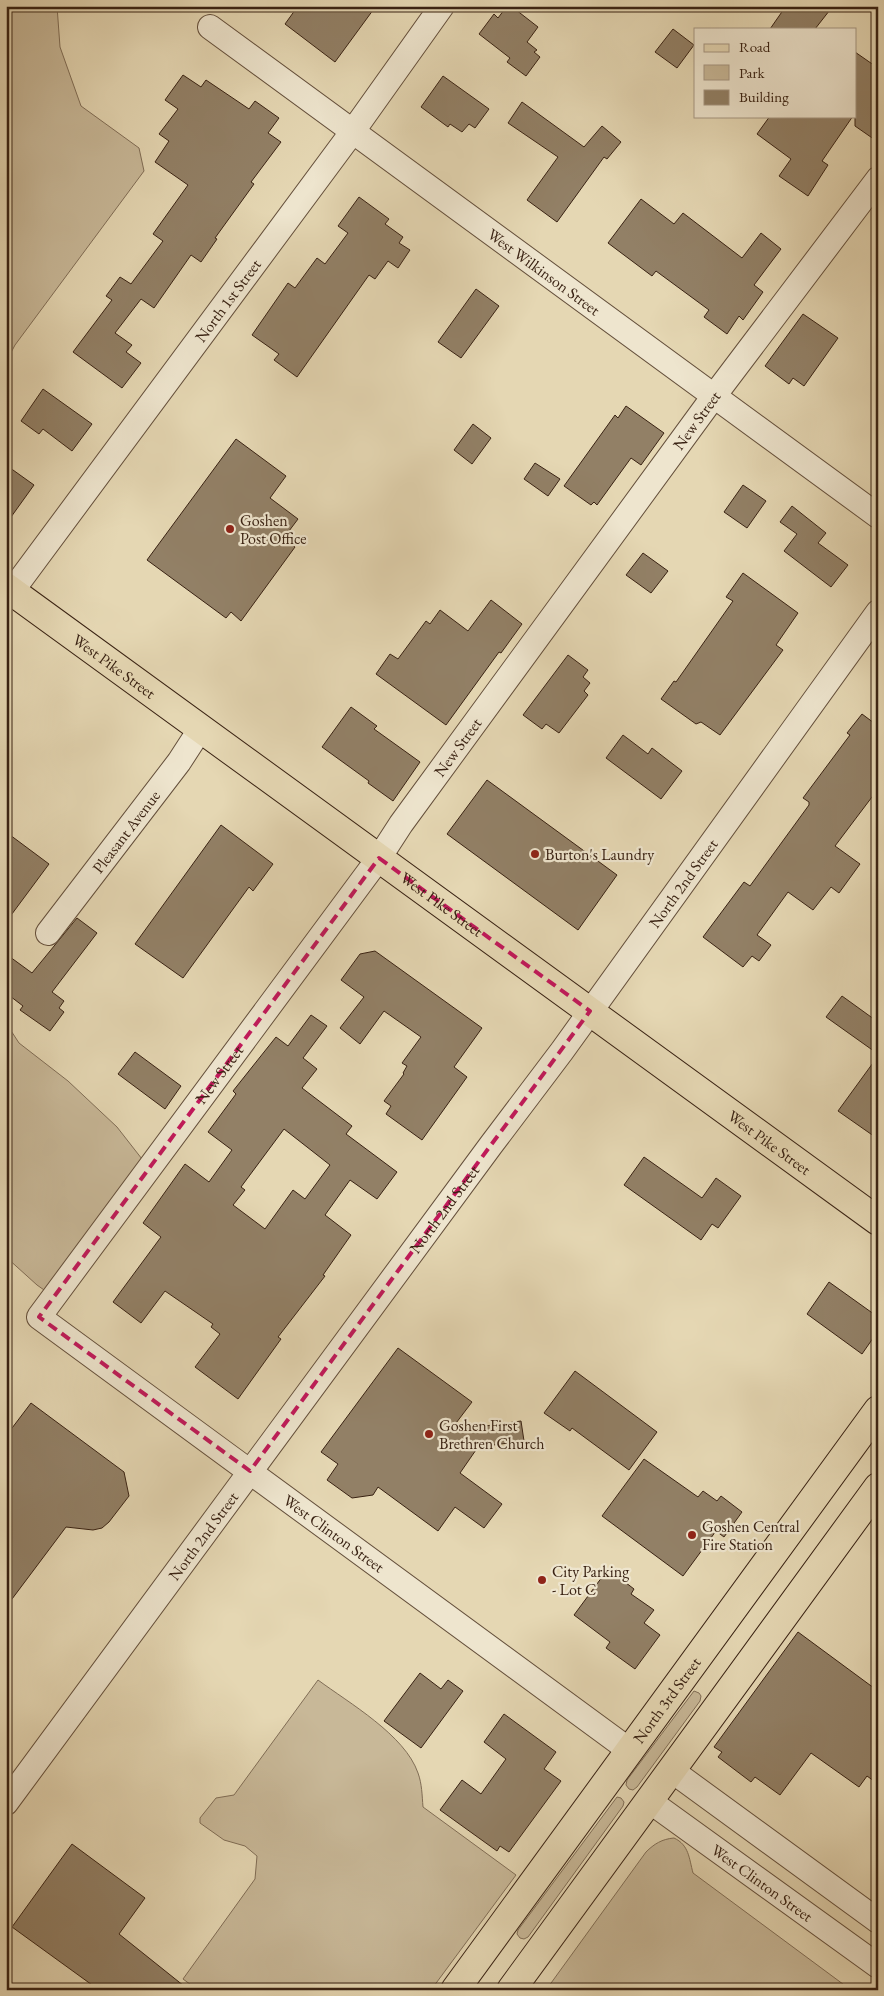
<svg xmlns="http://www.w3.org/2000/svg" width="884" height="1996" font-family="'EB Garamond',serif">
  <style>
    .green { fill: #c8b898; stroke: #806d56 }
    .building { fill: #928066; stroke: #392213; fill-rule: evenodd }
    .lines { fill: none; stroke-linecap: round; stroke-linejoin: round }
    .minor-casing { stroke: #644f3b; stroke-width: 26 }
    .major-casing { stroke: #392213; stroke-width: 30 }
    .highway-casing { stroke: #392213; stroke-width: 30 }
    .minor { stroke: #eee5ce; stroke-width: 24 }
    .major { stroke: #e5d7b3; stroke-width: 28 }
    .highway { stroke: #e5d7b3; stroke-width: 28 }
    .marked { fill: none; stroke: #c2185b; stroke-width: 4; stroke-dasharray: 10 6; stroke-linejoin: round }
    .poi-dot { fill: #8f2418; stroke: #eee5ce; stroke-width: 2 }
    .labels { text-anchor: middle; stroke-width: 4.5; stroke-linejoin: round; paint-order: stroke }
    .street-label { font-size: 16px; fill: #392213; stroke: #eee5ce }
    .poi-label { font-size: 16px; fill: #392213; stroke: #eee5ce; text-anchor: start }
  </style>
  <rect width="100%" height="100%" fill="#e5d7b3"/>
  <filter id="stains"><feTurbulence type="fractalNoise" baseFrequency=".004" numOctaves="4"/><feColorMatrix values="0 0 0 0 .2 0 0 0 0 .09 0 0 0 0 .02 0 0 0 .5 -.17"/></filter>
  <radialGradient id="worn" r=".72"><stop offset=".6" stop-color="#630" stop-opacity="0"/><stop offset="1" stop-color="#630" stop-opacity=".3"/></radialGradient>
  <path class="green" d="M 6,6 L 57,6 L 60,47 L 81,106 L 139,148 L 144,171 L 15,345 L 6,362 Z
    M 6,1023 L 19,1043 L 68,1081 L 117,1127 L 149,1168 L 54,1297 L 37,1285 L 6,1257 Z
    M 318,1680 C 349,1703 405,1735 418,1773 C 422,1784 422,1795 423,1807 L 516,1875 L 431,1990 L 198,1990 L 183,1979 L 255,1879 L 257,1856 L 245,1846 L 224,1840 L 200,1823 L 200,1818 L 216,1798 L 234,1795 Z
    M 694,1691 L 699,1693 L 701,1696 L 700,1701 L 637,1787 L 633,1790 L 629,1789 L 626,1785 L 627,1780 Z
    M 617,1797 L 621,1798 L 624,1802 L 623,1806 L 528,1937 L 524,1939 L 520,1938 L 517,1934 L 518,1930 Z
    M 674,1838 C 689,1845 689,1858 693,1873 L 851,1990 L 546,1990 L 646,1852 C 654,1844 662,1839 674,1838 Z"/>
  <path class="building" d="M 298,6 L 376,6 L 335,62 L 285,24 Z
    M 507,6 L 511,6 L 538,27 L 527,42 L 537,50 L 534,52 L 540,57 L 526,76 L 507,62 L 510,58 L 479,34 L 494,14 L 498,18 Z
    M 786,6 L 833,6 L 815,29 L 770,29 Z
    M 673,29 L 694,45 L 677,68 L 655,52 Z
    M 855,52 L 878,68 L 878,142 L 855,126 Z
    M 183,75 L 201,87 L 206,80 L 249,109 L 255,101 L 279,118 L 268,133 L 281,142 L 251,182 L 254,184 L 215,238 L 217,239 L 201,262 L 191,255 L 154,308 L 141,299 L 115,333 L 132,345 L 126,352 L 141,363 L 122,388 L 73,352 L 112,300 L 106,296 L 120,277 L 131,284 L 163,241 L 153,234 L 188,185 L 155,162 L 169,141 L 159,134 L 178,109 L 165,100 Z
    M 443,76 L 489,109 L 475,128 L 469,124 L 462,132 L 450,124 L 448,127 L 421,107 Z
    M 522,102 L 584,147 L 602,126 L 621,142 L 607,159 L 604,157 L 557,222 L 527,200 L 558,157 L 508,123 Z
    M 770,116 L 853,116 L 822,161 L 828,165 L 808,196 L 779,176 L 791,159 L 757,134 Z
    M 359,197 L 389,219 L 385,224 L 403,237 L 399,243 L 410,250 L 398,268 L 388,261 L 375,279 L 369,275 L 297,377 L 274,360 L 279,354 L 252,335 L 288,283 L 295,288 L 317,258 L 325,264 L 348,233 L 338,226 Z
    M 641,199 L 674,224 L 683,213 L 742,258 L 761,233 L 781,249 L 754,285 L 763,292 L 743,320 L 739,316 L 727,334 L 704,317 L 709,310 L 656,271 L 652,276 L 608,243 Z
    M 476,289 L 499,306 L 461,358 L 438,342 Z
    M 803,314 L 838,338 L 804,386 L 793,378 L 789,384 L 765,366 Z
    M 43,389 L 92,424 L 72,451 L 43,429 L 39,434 L 21,421 Z
    M 626,406 L 664,433 L 641,465 L 631,458 L 597,505 L 594,502 L 591,505 L 564,486 L 615,415 L 618,418 Z
    M 473,424 L 491,438 L 472,464 L 454,450 Z
    M 236,439 L 286,476 L 270,498 L 298,519 L 283,539 L 295,547 L 241,621 L 231,612 L 226,618 L 147,560 Z
    M 535,463 L 560,479 L 548,496 L 524,479 Z
    M 6,465 L 34,485 L 6,524 Z
    M 743,485 L 766,501 L 747,528 L 724,512 Z
    M 792,506 L 826,533 L 818,543 L 848,565 L 831,587 L 784,551 L 797,534 L 780,522 Z
    M 643,553 L 668,571 L 651,593 L 626,575 Z
    M 743,573 L 798,613 L 776,645 L 783,650 L 720,735 L 701,722 L 696,724 L 661,699 L 674,681 L 676,682 L 733,601 L 726,597 Z
    M 491,600 L 522,624 L 501,653 L 499,652 L 446,725 L 376,674 L 390,654 L 398,659 L 426,621 L 430,624 L 440,610 L 468,631 Z
    M 568,655 L 588,670 L 583,677 L 590,683 L 584,691 L 588,695 L 559,733 L 546,724 L 542,729 L 523,715 Z
    M 351,707 L 377,726 L 374,729 L 420,762 L 393,801 L 368,783 L 369,781 L 322,747 Z
    M 862,714 L 878,726 L 878,789 L 835,846 L 860,864 L 839,893 L 831,887 L 813,910 L 788,892 L 757,935 L 771,945 L 759,961 L 752,956 L 743,967 L 703,937 L 744,882 L 750,886 L 809,805 L 809,802 L 803,798 L 850,735 L 847,733 Z
    M 623,735 L 648,754 L 652,748 L 682,771 L 661,799 L 606,758 Z
    M 487,780 L 617,875 L 578,930 L 447,834 Z
    M 221,825 L 273,864 L 253,891 L 249,887 L 183,978 L 135,944 Z
    M 6,832 L 49,864 L 6,922 Z
    M 77,918 L 97,933 L 52,992 L 64,1001 L 59,1008 L 64,1012 L 50,1031 L 20,1010 L 23,1006 L 6,993 L 6,954 L 32,973 Z
    M 375,951 L 482,1028 L 454,1067 L 467,1077 L 422,1140 L 386,1114 L 391,1106 L 384,1101 L 404,1074 L 403,1073 L 407,1066 L 402,1063 L 421,1037 L 384,1011 L 360,1044 L 340,1028 L 364,997 L 341,980 L 360,954 Z
    M 842,996 L 878,1022 L 878,1054 L 826,1017 Z
    M 311,1015 L 327,1026 L 303,1058 L 317,1069 L 302,1088 L 352,1126 L 346,1134 L 397,1172 L 377,1199 L 350,1180 L 325,1215 L 351,1235 L 323,1275 L 325,1276 L 278,1337 L 281,1339 L 238,1399 L 195,1367 L 220,1334 L 211,1327 L 213,1324 L 165,1291 L 141,1323 L 113,1302 L 161,1237 L 143,1223 L 185,1164 L 209,1182 L 232,1150 L 208,1132 L 236,1094 L 233,1091 L 276,1037 L 288,1046 ZM 284,1129 L 330,1165 L 305,1199 L 293,1190 L 265,1229 L 233,1205 L 245,1190 L 241,1187 Z
    M 135,1052 L 181,1086 L 165,1109 L 118,1074 Z
    M 878,1056 L 878,1139 L 838,1111 Z
    M 644,1157 L 702,1198 L 716,1178 L 741,1196 L 718,1228 L 712,1224 L 701,1240 L 624,1185 Z
    M 829,1282 L 878,1317 L 878,1331 L 862,1354 L 807,1314 Z
    M 398,1348 L 472,1402 L 450,1431 L 521,1421 L 524,1441 L 478,1447 L 460,1473 L 502,1504 L 484,1528 L 455,1507 L 438,1531 L 378,1487 L 373,1495 L 352,1498 L 327,1480 L 338,1464 L 321,1452 Z
    M 575,1371 L 657,1432 L 629,1470 L 572,1428 L 570,1431 L 544,1413 Z
    M 31,1403 L 124,1472 L 129,1496 L 109,1522 L 102,1528 L 93,1530 L 66,1527 L 6,1607 L 6,1436 Z
    M 644,1459 L 698,1497 L 703,1491 L 717,1501 L 721,1496 L 742,1512 L 724,1537 L 716,1531 L 683,1576 L 602,1516 Z
    M 608,1569 L 634,1589 L 631,1594 L 654,1610 L 644,1623 L 660,1635 L 635,1669 L 606,1648 L 610,1642 L 574,1615 Z
    M 798,1632 L 878,1691 L 878,1784 L 867,1776 L 859,1787 L 811,1753 L 780,1795 L 755,1777 L 751,1782 L 718,1757 L 722,1752 L 714,1747 Z
    M 420,1673 L 441,1689 L 448,1680 L 463,1691 L 421,1748 L 384,1721 Z
    M 504,1714 L 556,1752 L 544,1769 L 561,1781 L 509,1852 L 500,1846 L 497,1851 L 440,1810 L 462,1780 L 481,1794 L 506,1759 L 484,1742 Z
    M 72,1844 L 145,1898 L 119,1934 L 189,1990 L 99,1990 L 12,1927 Z"/>
  <g class="lines">
    <defs>
      <g id="minor">
        <path id="s1" d="M 210,27 L 878,516"/>
        <path id="s2" d="M 12,591 L 353,131 L 442,6"/>
        <path id="s3" d="M 48,933 L 179,762 L 201,728"/>
        <path id="s4" d="M 629,1750 L 39,1317 L 379,858 L 401,824 L 714,396 L 878,179"/>
        <path d="M 671,1770 L 878,1921"/>
        <path id="s5" d="M 648,1800 L 878,1966"/>
        <path id="s6" d="M 6,1803 L 491,1145 L 562,1051 L 878,612"/>
      </g>
      <g id="major">
        <path id="s7" d="M 455,1990 L 878,1410"/>
        <path d="M 511,1990 L 878,1487"/>
      </g>
      <g id="highway">
        <path id="s8" d="M 6,587 L 878,1221"/>
      </g>
    </defs>
    <use href="#minor" class="minor-casing"/>
    <use href="#major" class="major-casing"/>
    <use href="#highway" class="highway-casing"/>
    <use href="#minor" class="minor"/>
    <use href="#major" class="major"/>
    <use href="#highway" class="highway"/>
  </g>
  <path class="marked" d="M 379,858 L 590,1011 L 250,1471 L 39,1317 Z"/>
  <g class="poi-dot">
    <circle cx="230" cy="529" r="5"/>
    <circle cx="535" cy="854" r="5"/>
    <circle cx="429" cy="1434" r="5"/>
    <circle cx="692" cy="1535" r="5"/>
    <circle cx="542" cy="1580" r="5"/>
  </g>
  <g class="labels">
    <g class="street-label">
      <text dy="6" stroke="none"><textPath href="#s1" startOffset="414">West Wilkinson Street</textPath></text>
      <text dy="6" stroke="none"><textPath href="#s2" startOffset="362">North 1st Street</textPath></text>
      <text dy="6" stroke="none"><textPath href="#s4" startOffset="1844">New Street</textPath></text>
      <text dy="6" stroke="none"><textPath href="#s8" startOffset="134">West Pike Street</textPath></text>
      <text dy="6" stroke="none"><textPath href="#s4" startOffset="1439">New Street</textPath></text>
      <text dy="6" stroke="none"><textPath href="#s3" startOffset="128">Pleasant Avenue</textPath></text>
      <text dy="6" stroke="none"><textPath href="#s6" startOffset="1142">North 2nd Street</textPath></text>
      <text dy="6" stroke="none"><textPath href="#s8" startOffset="539">West Pike Street</textPath></text>
      <text dy="6" stroke="none"><textPath href="#s4" startOffset="1034">New Street</textPath></text>
      <text dy="6" stroke="none"><textPath href="#s8" startOffset="944">West Pike Street</textPath></text>
      <text dy="6" stroke="none"><textPath href="#s6" startOffset="738">North 2nd Street</textPath></text>
      <text transform="translate(334 1533) rotate(36)" y="6">West Clinton Street</text>
      <text dy="6" stroke="none"><textPath href="#s6" startOffset="332">North 2nd Street</textPath></text>
      <text dy="6" stroke="none"><textPath href="#s7" startOffset="359">North 3rd Street</textPath></text>
      <text dy="6" stroke="none"><textPath href="#s5" startOffset="141">West Clinton Street</textPath></text>
    </g>
    <g class="poi-label">
      <text x="240" y="526">Goshen<tspan x="240" dy="18">Post Office</tspan></text>
      <text x="545" y="860">Burton's Laundry</text>
      <text x="439" y="1431">Goshen First<tspan x="439" dy="18">Brethren Church</tspan></text>
      <text x="702" y="1532">Goshen Central<tspan x="702" dy="18">Fire Station</tspan></text>
      <text x="552" y="1577">City Parking<tspan x="552" dy="18">- Lot C</tspan></text>
    </g>
  </g>
  <rect width="884" height="1996" fill="none" stroke="#e5d7b3" stroke-width="25"/>
  <rect x="8" y="8" width="869" height="1981" fill="none" stroke="#392213" stroke-width="2.5"/>
  <rect x="12" y="12" width="859" height="1971" fill="none" stroke="#392213"/>
  <rect x="694" y="28" width="162" height="90" fill="#eee5ce" stroke="#a69783"/>
  <rect x="704" y="44" width="25" height="8" fill="#e5d7b3" stroke="#a69783"/>
  <text x="739" y="52" font-size="15" fill="#392213">Road</text>
  <rect x="704" y="65" width="25" height="15" fill="#c8b898" stroke="#a69783"/>
  <text x="739" y="78" font-size="15" fill="#392213">Park</text>
  <rect x="704" y="90" width="25" height="15" fill="#928066" stroke="#a69783"/>
  <text x="739" y="102" font-size="15" fill="#392213">Building</text>
  <rect width="100%" height="100%" filter="url(#stains)"/>
  <rect width="100%" height="100%" fill="url(#worn)"/>
</svg>
